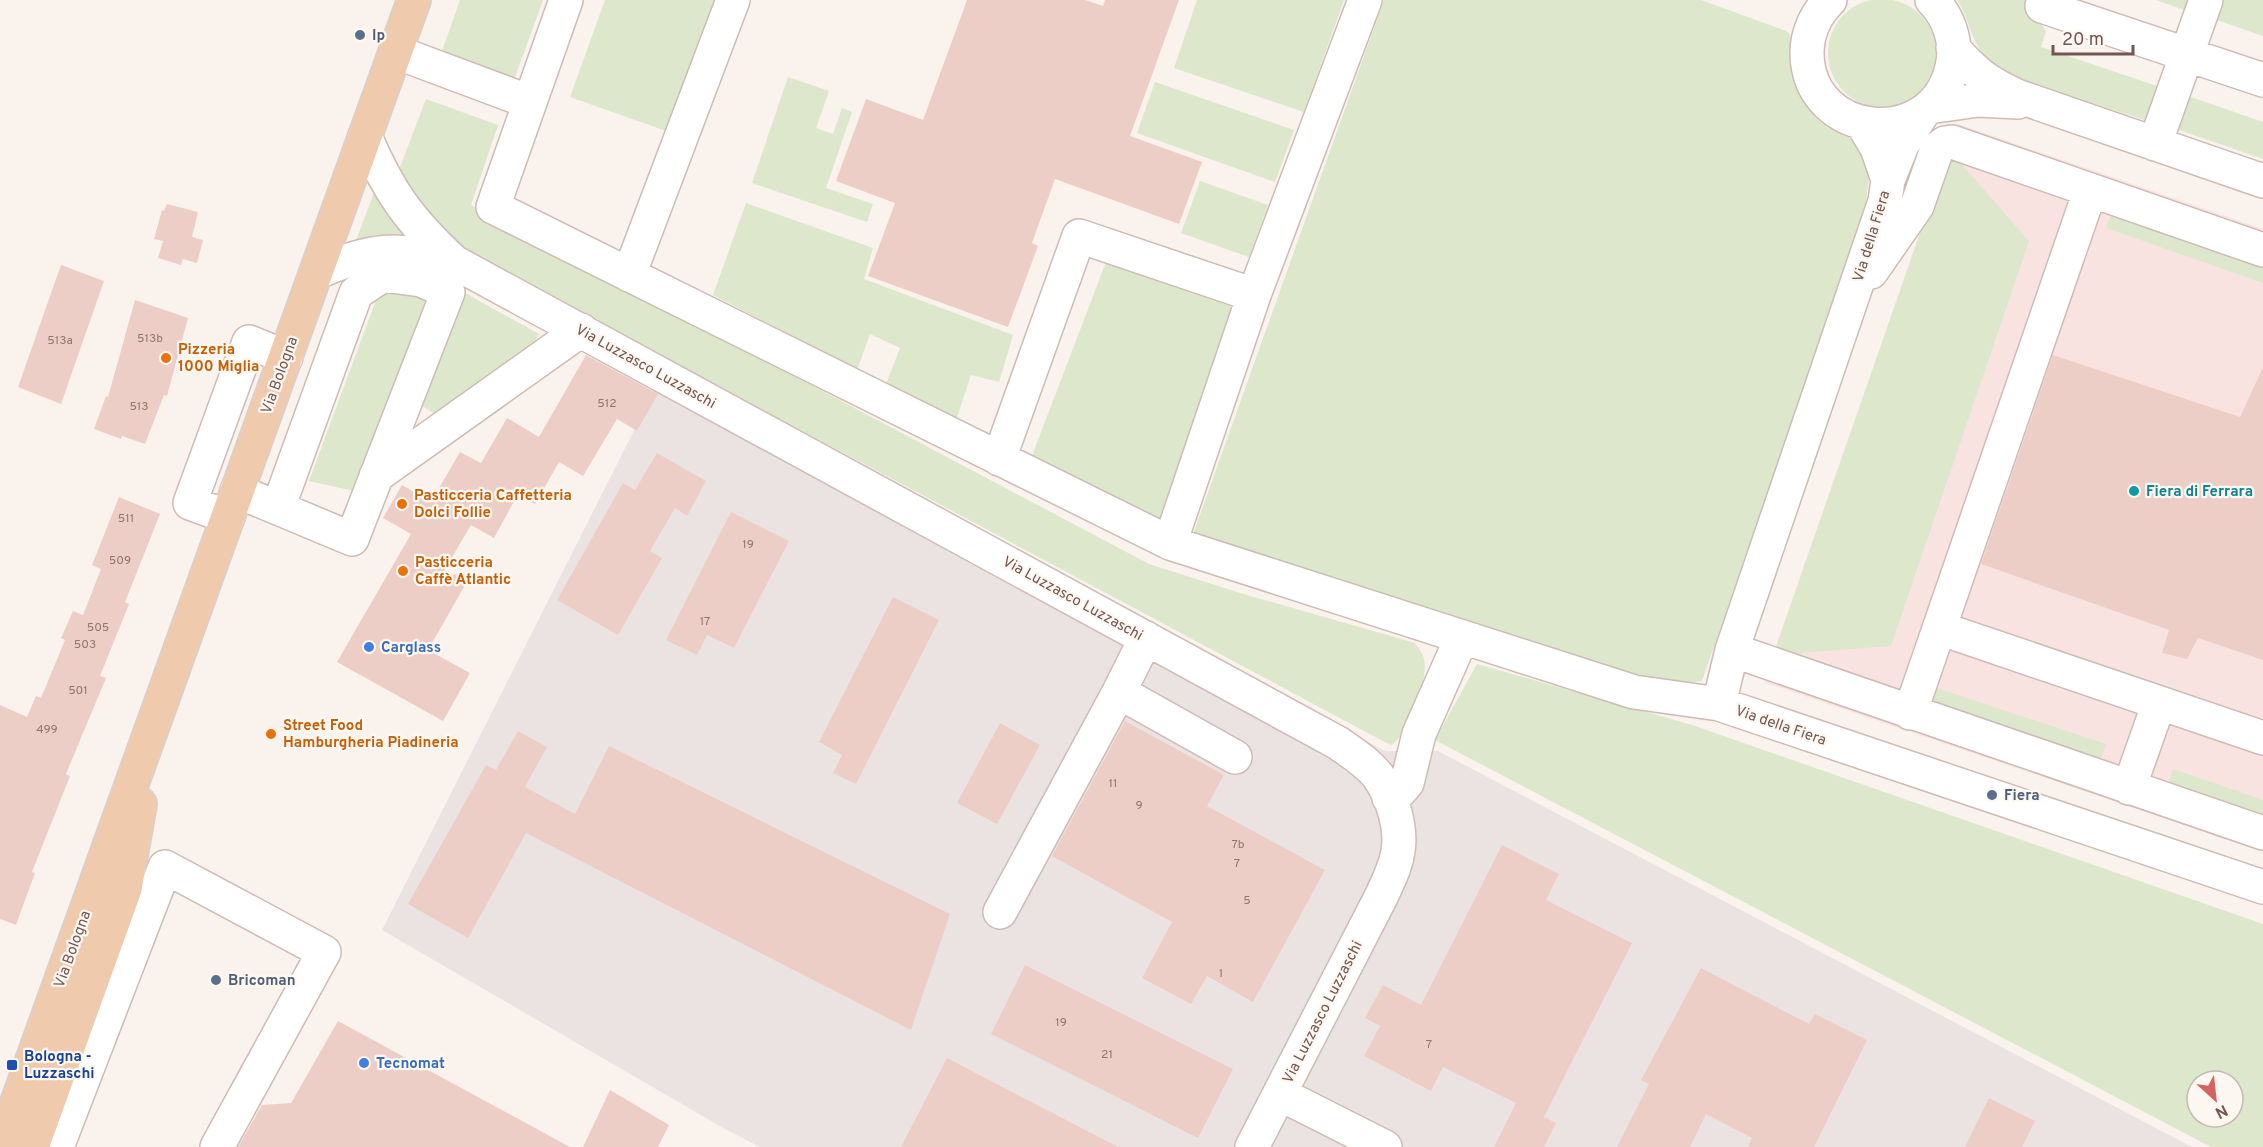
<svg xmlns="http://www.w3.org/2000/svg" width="2263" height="1147" font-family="Overpass,sans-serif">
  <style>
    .commercial { fill: #f9e3e1 }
    .industrial { fill: #ebe3e1 }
    .green { fill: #dce7cb; fill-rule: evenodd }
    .building { fill: #edcec7 }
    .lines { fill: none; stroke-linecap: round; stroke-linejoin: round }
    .minor-casing { stroke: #cebbb5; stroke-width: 36 }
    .major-casing { stroke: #d8d0ce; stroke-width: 36 }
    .minor { stroke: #fff; stroke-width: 33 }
    .major { stroke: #f0caad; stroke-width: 33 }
    .service-dot { fill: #5c6f8a; stroke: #fdf7f2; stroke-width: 2 }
    .food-dot { fill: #e8710a; stroke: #fdf7f2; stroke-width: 2 }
    .culture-dot { fill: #0f9aa8; stroke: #fdf7f2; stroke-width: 2 }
    .shop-dot { fill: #3f7fe0; stroke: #fdf7f2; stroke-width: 2 }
    .transit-dot { fill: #1a4fb4; stroke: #fdf7f2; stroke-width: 2 }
    .labels { text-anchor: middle; stroke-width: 4.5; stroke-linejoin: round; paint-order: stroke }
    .number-label { font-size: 12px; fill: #92746e }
    .service-label { font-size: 15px; font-weight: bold; fill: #4e5e75; stroke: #fdf7f2; text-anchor: start }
    .street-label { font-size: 15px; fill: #735651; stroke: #fdf7f2 }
    .food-label { font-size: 15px; font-weight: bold; fill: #c56008; stroke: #fdf7f2; text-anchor: start }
    .culture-label { font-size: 15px; font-weight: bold; fill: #0d838f; stroke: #fdf7f2; text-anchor: start }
    .shop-label { font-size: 15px; font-weight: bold; fill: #366cbe; stroke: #fdf7f2; text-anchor: start }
    .transit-label { font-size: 15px; font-weight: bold; fill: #164399; stroke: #fdf7f2; text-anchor: start }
  </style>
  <rect width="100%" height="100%" fill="#faf2ec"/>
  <path class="commercial" d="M 1958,124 L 2263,229 L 2263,852 L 1764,682 Z"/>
  <path class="industrial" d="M 666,367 L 1201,650 L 1385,751 L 1438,751 L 2192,1147 L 760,1147 L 725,1129 L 382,930 Z"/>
  <path class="green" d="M1828 53a54 54 0 1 1 108 0a54 54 0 1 1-108 0Z
    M 460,0 L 543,0 L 514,80 L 441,54 Z
    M 605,0 L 717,0 L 669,132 L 570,97 Z
    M 1197,0 L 1344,0 L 1304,112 L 1174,68 Z
    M 1384,0 L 1701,0 L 1786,31 L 1790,34 C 1794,72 1794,102 1829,126 C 1839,134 1851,137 1861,146 L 1869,176 L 1865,211 L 1702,681 L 1648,688 L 1191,540 Z
    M 1957,0 L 2040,0 L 2037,18 L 2046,31 L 2041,47 L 2160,87 L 2148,121 C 2123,113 2098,105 2073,97 C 2043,87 2005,80 1983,54 C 1970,38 1969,17 1957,0 Z
    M 2156,0 L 2187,0 L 2184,10 Z
    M 2224,0 L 2263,0 L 2263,36 L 2217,20 Z
    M 788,77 L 829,91 L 816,128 L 833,134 L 842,108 L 852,112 L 826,188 L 873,204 L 867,222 L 752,183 Z
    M 1155,82 L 1294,130 L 1275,182 L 1137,133 Z
    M 2188,96 L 2263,122 L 2263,159 L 2176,129 Z
    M 426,99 L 498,125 L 471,205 L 1149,564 L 1240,593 L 1415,643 C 1418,648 1423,653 1424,659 C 1429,679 1408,736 1391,745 L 1379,739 L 451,243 L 397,175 Z
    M 1949,150 L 2029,241 L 1891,646 L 1773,655 Z
    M 1200,181 L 1268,205 L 1249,257 L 1181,233 Z
    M 376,187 L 419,241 L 354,246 Z
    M 746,203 L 873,248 L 864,279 L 1013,335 L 999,382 L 971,375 L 956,420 L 885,387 L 900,348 L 870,334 L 857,370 L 713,295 Z
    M 2113,209 L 2263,260 L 2263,283 L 2106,228 Z
    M 1106,262 L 1238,309 L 1164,529 L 1030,461 Z
    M 379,292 L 408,292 L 431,296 L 354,491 L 309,481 Z
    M 463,292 L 539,334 L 531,348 L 438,416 L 422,406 Z
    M 1477,664 L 1692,725 L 2263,924 L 2263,1147 L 2211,1147 L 1435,740 ZM 2197,1081 L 2233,1081 L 2233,1117 L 2197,1117 Z
    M 1934,687 L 2106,744 L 2099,763 L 1928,706 Z
    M 2173,769 L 2263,800 L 2263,819 L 2167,787 Z"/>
  <path class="building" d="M 967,0 L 1085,0 L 1103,6 L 1105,0 L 1179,0 L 1130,136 L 1202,162 L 1179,224 L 1055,179 L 1032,243 L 1038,246 L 1008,327 L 868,276 L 895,203 L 836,181 L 866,99 L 923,120 Z
    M 167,204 L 198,212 L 192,237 L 203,240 L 197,263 L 183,259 L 181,265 L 158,258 L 163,241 L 154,239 L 162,210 L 164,211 Z
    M 61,265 L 104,281 L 61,404 L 18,387 Z
    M 135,300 L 188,318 L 167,396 L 164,395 L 145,444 L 122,436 L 121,439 L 94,429 L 106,396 L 108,397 Z
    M 586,355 L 658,394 L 637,431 L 617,419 L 583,476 L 559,462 L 535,504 L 518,494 L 494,538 L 471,525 L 441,576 L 472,573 L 428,650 L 470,673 L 443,721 L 337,662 L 411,534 L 383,518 L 402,485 L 431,502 L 460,452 L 481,463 L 507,418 L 539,437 Z
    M 2053,355 L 2240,417 L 2263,367 L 2263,660 L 2198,638 L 2187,659 L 2162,653 L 2169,630 L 1981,564 Z
    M 657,453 L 706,481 L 687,516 L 675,508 L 650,551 L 662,558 L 618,635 L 557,600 L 623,483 L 635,490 Z
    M 119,497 L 160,514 L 125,602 L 129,604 L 100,676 L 106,678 L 66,774 L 70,776 L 32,872 L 35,873 L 16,925 L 0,919 L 0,705 L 27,717 L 36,696 L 41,698 L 65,640 L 61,638 L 73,611 L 83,615 L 101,569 L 92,565 Z
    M 731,512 L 789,541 L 734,648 L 707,635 L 697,655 L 666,640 Z
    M 893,597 L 939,620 L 856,784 L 833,773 L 842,755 L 819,742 Z
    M 1125,721 L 1224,775 L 1207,806 L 1325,870 L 1253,1002 L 1207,976 L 1191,1004 L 1142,978 L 1172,922 L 1052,856 Z
    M 1000,723 L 1040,745 L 997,824 L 957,803 Z
    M 518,731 L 547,747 L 525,787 L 575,814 L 609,746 L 950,914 L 911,1030 L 526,833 L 468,938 L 408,904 L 486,765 L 496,770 Z
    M 1502,845 L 1559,874 L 1546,900 L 1632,943 L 1544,1117 L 1556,1123 L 1544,1147 L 1494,1147 L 1516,1103 L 1443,1067 L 1431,1091 L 1364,1056 L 1380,1026 L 1365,1018 L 1383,985 L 1421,1005 Z
    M 1025,965 L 1233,1069 L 1198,1138 L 991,1034 Z
    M 1701,968 L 1809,1024 L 1815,1014 L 1867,1040 L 1814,1147 L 1748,1147 L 1752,1138 L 1706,1114 L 1690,1147 L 1617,1147 L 1649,1084 L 1641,1080 Z
    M 338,1021 L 570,1147 L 238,1147 L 262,1105 L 291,1103 Z
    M 947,1058 L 989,1080 L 1118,1147 L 901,1147 Z
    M 610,1090 L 669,1125 L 658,1147 L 583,1147 Z
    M 1989,1098 L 2035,1121 L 2022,1147 L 1965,1147 Z"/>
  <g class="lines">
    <defs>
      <path id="minor" d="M 566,0 L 493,207 L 1170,543 L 1634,692 L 1719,704 L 2263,887
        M 1830,0 C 1816,14 1807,33 1807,53 C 1808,140 1934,151 1952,67 C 1958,43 1949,17 1932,0
        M 2042,6 L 2263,80
        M 1953,48 C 1975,73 1987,82 2017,96 L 2263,181
        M 396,52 L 530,102
        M 1929,107 L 1978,100 L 2018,102
        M 1862,123 L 1877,148 L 1888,180 L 1902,145 L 1924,111
        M 365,136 C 388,191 409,220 453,261
        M 2155,144 L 2206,0
        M 1871,272 L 1917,206 L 1937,149 L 1945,143 L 1952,142 L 2263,250
        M 316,273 C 369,249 398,246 454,262 L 1338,743 C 1352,753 1367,762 1378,776 C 1392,795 1402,828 1398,851 C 1396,867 1388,881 1382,895 L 1252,1147
        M 629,275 L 733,0
        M 1254,295 L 1365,0
        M 999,459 L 1079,236 L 1254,295 L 1170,543
        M 376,476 L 581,330
        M 237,491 L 352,539 L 448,292 L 421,280 L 383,275 L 356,293 L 278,508
        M 228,517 L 190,503 L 249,342 L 286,357
        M 1939,628 L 2263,738
        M 1732,650 L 2263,833
        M 1119,692 L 1235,757
        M 1719,704 L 1732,650 L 1885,201 L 1888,180
        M 1910,713 L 2090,191
        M 2129,788 L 2159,703
        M 1389,798 L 1399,792 L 1407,783 L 1419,734 L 1462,637
        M 1000,912 L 1119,692 L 1146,638
        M 1280,1094 L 1385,1147
        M 57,1147 L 165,867 L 324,952 L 217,1147"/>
      <path id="major" d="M 1,1147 L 414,0
        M 32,1147 L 125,889 L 140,804"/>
    </defs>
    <use href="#minor" class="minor-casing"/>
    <use href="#major" class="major-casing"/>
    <use href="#minor" class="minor"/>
    <use href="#major" class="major"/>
  </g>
  <g class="service-dot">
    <circle cx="360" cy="35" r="6"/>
    <circle cx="1992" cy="795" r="6"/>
    <circle cx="216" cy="980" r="6"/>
  </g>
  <g class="food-dot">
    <circle cx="166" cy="358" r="6"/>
    <circle cx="402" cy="504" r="6"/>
    <circle cx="403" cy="571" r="6"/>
    <circle cx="271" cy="734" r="6"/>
  </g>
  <circle class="culture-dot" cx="2134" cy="491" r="6"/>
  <g class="shop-dot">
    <circle cx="369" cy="647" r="6"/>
    <circle cx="364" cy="1063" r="6"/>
  </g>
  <rect class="transit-dot" x="6" y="1059" width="12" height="12" rx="3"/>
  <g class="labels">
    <g class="number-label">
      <text x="150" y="342">513b</text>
      <text x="60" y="344">513a</text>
      <text x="607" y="407">512</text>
      <text x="139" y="410">513</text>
      <text x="126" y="522">511</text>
      <text x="748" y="548">19</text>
      <text x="120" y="564">509</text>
      <text x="705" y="625">17</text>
      <text x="98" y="631">505</text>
      <text x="85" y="648">503</text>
      <text x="78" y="694">501</text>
      <text x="47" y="733">499</text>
      <text x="1113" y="787">11</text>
      <text x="1139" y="809">9</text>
      <text x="1238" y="848">7b</text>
      <text x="1237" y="867">7</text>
      <text x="1247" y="904">5</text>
      <text x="1221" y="977">1</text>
      <text x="1061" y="1026">19</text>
      <text x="1429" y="1048">7</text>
      <text x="1107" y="1058">21</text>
    </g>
    <g class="service-label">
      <text x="372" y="40">Ip</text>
      <text x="2004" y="800">Fiera</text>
      <text x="228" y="985">Bricoman</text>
    </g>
    <g class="street-label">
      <text transform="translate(1871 236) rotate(-73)" y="5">Via della Fiera</text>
      <text transform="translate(646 366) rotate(29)" y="5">Via Luzzasco Luzzaschi</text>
      <text transform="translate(279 375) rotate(-70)" y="5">Via Bologna</text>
      <text transform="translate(1073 598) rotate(29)" y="5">Via Luzzasco Luzzaschi</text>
      <text transform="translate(1781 725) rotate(19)" y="5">Via della Fiera</text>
      <text transform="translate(72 949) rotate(-70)" y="5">Via Bologna</text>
      <text transform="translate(1322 1012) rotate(-63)" y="5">Via Luzzasco Luzzaschi</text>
    </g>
    <g class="food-label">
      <text x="178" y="354">Pizzeria<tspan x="178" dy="17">1000 Miglia</tspan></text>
      <text x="414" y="500">Pasticceria Caffetteria<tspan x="414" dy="17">Dolci Follie</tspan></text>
      <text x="415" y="567">Pasticceria<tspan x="415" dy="17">Caffè Atlantic</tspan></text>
      <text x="283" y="730">Street Food<tspan x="283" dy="17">Hamburgheria Piadineria</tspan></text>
    </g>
    <g class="culture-label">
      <text x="2146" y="496">Fiera di Ferrara</text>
    </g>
    <g class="shop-label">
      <text x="381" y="652">Carglass</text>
      <text x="376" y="1068">Tecnomat</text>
    </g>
    <g class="transit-label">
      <text x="24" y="1061">Bologna -<tspan x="24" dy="17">Luzzaschi</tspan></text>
    </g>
  </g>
  <g transform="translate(2215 1099) rotate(153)"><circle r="28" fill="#fdf7f2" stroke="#c6b7b2" stroke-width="1.5"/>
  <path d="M0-4.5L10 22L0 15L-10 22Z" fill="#d46361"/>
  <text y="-9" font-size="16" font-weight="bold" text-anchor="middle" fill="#735651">N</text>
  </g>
  <path d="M2053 45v9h80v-9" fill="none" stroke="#735651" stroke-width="3"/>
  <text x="2062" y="45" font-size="18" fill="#735651" stroke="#fdf7f2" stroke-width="4.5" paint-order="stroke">20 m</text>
</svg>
